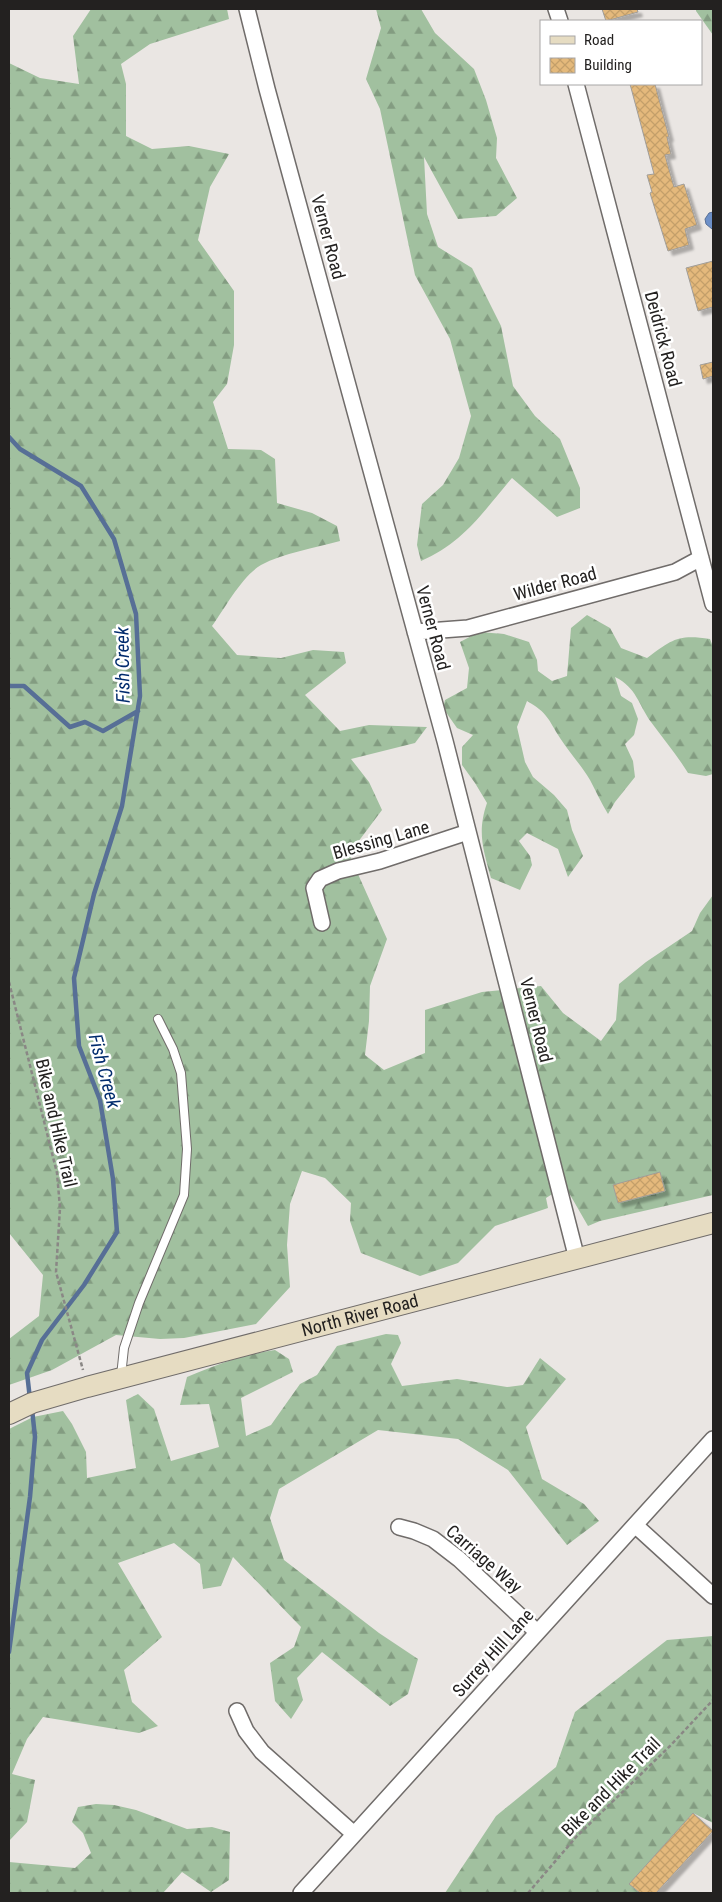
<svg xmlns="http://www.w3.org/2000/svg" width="722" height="1902" font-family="'Roboto Condensed',sans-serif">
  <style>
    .forest { fill: url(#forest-firs) }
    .water { fill: #6d90c8; stroke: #576f96 }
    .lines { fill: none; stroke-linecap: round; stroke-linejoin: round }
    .stream { stroke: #576f96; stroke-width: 4.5 }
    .building { fill: url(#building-cross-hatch); stroke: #a09d99; filter: url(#shadow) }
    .lane-casing { stroke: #706c6a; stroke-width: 10 }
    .street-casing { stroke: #706c6a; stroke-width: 18 }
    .secondary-casing { stroke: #706c6a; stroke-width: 22 }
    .path { stroke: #8a8785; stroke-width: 2.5; stroke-dasharray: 4 2.5; stroke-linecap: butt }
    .lane { stroke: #fff; stroke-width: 8 }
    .street { stroke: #fff; stroke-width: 15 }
    .secondary { stroke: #e6dcc2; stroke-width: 20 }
    .labels { text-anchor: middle; stroke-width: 5; stroke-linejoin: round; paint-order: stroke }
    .street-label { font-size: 18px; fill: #232120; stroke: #fff }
    .water-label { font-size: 19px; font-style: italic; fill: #012b6d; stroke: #fff }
  </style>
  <defs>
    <pattern id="forest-firs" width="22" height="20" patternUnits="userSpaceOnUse" patternTransform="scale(1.25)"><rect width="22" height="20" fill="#a1c09f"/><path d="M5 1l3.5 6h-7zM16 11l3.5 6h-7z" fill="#839c81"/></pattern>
    <pattern id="building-cross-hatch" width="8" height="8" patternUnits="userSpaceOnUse" patternTransform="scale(1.25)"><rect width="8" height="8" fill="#e4b97b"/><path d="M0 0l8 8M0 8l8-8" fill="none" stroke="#c39f6a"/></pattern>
    <filter id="shadow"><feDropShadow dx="4.5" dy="4.5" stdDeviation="1" flood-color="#0004"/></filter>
  </defs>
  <rect width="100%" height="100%" fill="#eae6e3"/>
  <path class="forest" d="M 91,9 L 227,9 L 229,19 L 150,44 L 121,64 L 126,84 L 126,136 L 152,149 L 189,146 L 229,154 L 210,187 L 198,240 L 234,291 L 234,345 L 227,384 L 213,402 L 228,449 L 261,450 L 275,459 L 277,503 L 312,513 L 337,526 L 340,541 C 315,548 283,553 261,565 C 242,576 225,608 212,626 L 237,655 L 281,658 L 313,650 L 344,652 L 346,663 L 305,695 L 340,731 L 369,725 L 427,727 L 415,743 L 351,759 L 369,782 L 382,810 L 349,854 L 387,939 L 370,986 L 369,1021 L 365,1055 L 384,1070 L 425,1053 L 425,1010 L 482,992 L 541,986 L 563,1013 L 601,1041 L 616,1020 L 619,984 L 646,962 L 692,931 L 700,913 L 713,895 L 713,1195 L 600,1221 L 588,1226 L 565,1186 L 546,1198 L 548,1208 L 495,1226 L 458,1263 L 420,1276 L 361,1253 L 350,1221 L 351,1203 L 325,1178 L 302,1171 L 290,1204 L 287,1245 L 290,1287 L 256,1324 L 184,1338 L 160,1339 L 116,1335 L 52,1370 L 9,1385 L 9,1339 L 39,1316 L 43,1275 L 9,1233 L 9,63 L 40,78 L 79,84 L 73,36 Z
    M 376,9 L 421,9 L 435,33 L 474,69 L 486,100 L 497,138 L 496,158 L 517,198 L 496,216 L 458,219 L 424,157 L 427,214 L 438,247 L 472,268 L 501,326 L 513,386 L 535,416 L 560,439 L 580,488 L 580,508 L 557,517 L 512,478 C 483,512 463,543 421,561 L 417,545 L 422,504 L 443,485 L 459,458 L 471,416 L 450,339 L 415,275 L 380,109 L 366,79 L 381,28 Z
    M 696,9 L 713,9 L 713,35 L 696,11 Z
    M 587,615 L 610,628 L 621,648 L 647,658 C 672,640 677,634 710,639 L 713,647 L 713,774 L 706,776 L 688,773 C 677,755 664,740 651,722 C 638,704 637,688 615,677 L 621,696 L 632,703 L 638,719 L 634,735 L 625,744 L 633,761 L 635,777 L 615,802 L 608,814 C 601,803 596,791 590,780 C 581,765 569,752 560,738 C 548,719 548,713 527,701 L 517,727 L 525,762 L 533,777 L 554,795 L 567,810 L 572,830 L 583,856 L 568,877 L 558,849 L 527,833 L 519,841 L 530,856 L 532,865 L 520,890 L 491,878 C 483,849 477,832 487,803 L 475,783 L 462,765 L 462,747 L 473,735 L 457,728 L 443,708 L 445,700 L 467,688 L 469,668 L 460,642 L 479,632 L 504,634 L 529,642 L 537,660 L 538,671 L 552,681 L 567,676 L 571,628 Z
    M 386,1334 L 398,1335 L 401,1343 L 391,1364 L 402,1386 L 457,1379 L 507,1387 L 523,1385 L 540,1358 L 566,1379 L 526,1427 L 542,1479 L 584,1504 L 599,1521 L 567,1545 L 508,1470 L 458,1439 L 378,1430 L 279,1489 L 270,1518 L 284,1560 L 379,1633 L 418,1659 L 408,1694 L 390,1706 L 322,1652 L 297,1678 L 303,1700 L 291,1719 L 275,1701 L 270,1663 L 294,1647 L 301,1627 L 233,1557 L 221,1586 L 203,1589 L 200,1564 L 174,1543 L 118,1563 L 162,1637 L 124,1670 L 132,1702 L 158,1726 L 139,1733 L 43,1717 L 27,1739 L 12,1774 L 35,1780 L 27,1822 L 9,1841 L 9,1429 L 33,1417 L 63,1411 L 72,1424 L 86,1452 L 87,1478 L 136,1468 L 126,1400 L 138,1394 L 154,1409 L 171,1461 L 219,1447 L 209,1404 L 180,1405 L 187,1377 C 218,1364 242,1355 275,1350 L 289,1359 L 293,1372 L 241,1398 L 246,1436 L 271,1425 L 300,1384 L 317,1375 L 337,1346 Z
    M 713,1636 L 713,1823 L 693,1813 L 630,1884 L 640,1893 L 445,1893 L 496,1816 L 556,1767 L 575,1712 L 667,1640 Z
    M 96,1804 L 114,1805 L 136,1810 L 187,1829 L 212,1827 L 230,1832 L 229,1880 L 211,1892 L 182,1872 L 163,1893 L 9,1893 L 9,1862 L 75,1868 L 91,1853 L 83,1833 L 72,1822 L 78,1807 Z"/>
  <path class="water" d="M 713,212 L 713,229 L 712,229 L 706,224 L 705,219 L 709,213 Z"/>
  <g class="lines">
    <path class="stream" d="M 9,437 L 20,449 L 81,486 L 114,539 L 136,614 L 140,696 L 122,806 L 94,894 L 74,978 L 79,1046 L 100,1100 L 113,1179 L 117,1232 L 84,1285 L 42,1340 L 27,1373 L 30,1399
      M 9,686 L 24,686 L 70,727 L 85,722 L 103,731 L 138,711
      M 9,1652 L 30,1497 L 35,1437 L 32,1409"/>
  </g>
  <path class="building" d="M 602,9 L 637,9 L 638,12 L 606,21 Z
    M 630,84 L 655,84 L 669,137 L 667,137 L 671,154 L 665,155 L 674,187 L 684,184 L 697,225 L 685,229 L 689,245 L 668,251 L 650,193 L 652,192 L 647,175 L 654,174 Z
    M 713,261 L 713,307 L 698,311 L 686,268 Z
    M 713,362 L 713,376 L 703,379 L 700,365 Z
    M 660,1172 L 665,1191 L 618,1203 L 613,1185 Z
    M 693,1813 L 713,1831 L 656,1893 L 640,1893 L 629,1884 Z"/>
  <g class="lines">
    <defs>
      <path id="lane" d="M 121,1376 L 124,1348 L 139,1303 L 184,1195 L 187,1149 L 181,1073 L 173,1049 L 158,1019"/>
      <path id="street" d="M 247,9 L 267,89 L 445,741 L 577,1259
        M 556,9 L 560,21
        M 576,84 L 713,604
        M 415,632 L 468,628 L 675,572 L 701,558
        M 322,923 L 314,888 L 320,879 L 338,871 L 380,861 L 468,832
        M 635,1525 L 713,1596
        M 399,1527 L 414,1531 L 433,1539 L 459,1559 L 537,1632
        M 237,1711 L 246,1731 L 262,1752 L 354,1834
        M 301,1893 L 713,1439"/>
      <g id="secondary">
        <path id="s1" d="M 9,1414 L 32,1403 L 87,1387 L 713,1223"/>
      </g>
    </defs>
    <use href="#lane" class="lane-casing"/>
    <use href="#street" class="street-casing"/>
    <use href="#secondary" class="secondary-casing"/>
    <path class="path" d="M 9,982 L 57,1173 L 60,1208 L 56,1272 L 83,1370
      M 528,1893 L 577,1836 L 670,1746 L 713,1700"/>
    <use href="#lane" class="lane"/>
    <use href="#street" class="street"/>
    <use href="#secondary" class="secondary"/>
  </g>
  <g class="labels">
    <g class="street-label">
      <text transform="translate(328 237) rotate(75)" y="6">Verner Road</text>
      <text transform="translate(663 339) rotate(75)" y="6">Deidrick Road</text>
      <text transform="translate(555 584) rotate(-15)" y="6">Wilder Road</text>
      <text transform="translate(433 628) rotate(75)" y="6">Verner Road</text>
      <text transform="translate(381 840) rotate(-16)" y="6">Blessing Lane</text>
      <text transform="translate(536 1020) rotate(76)" y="6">Verner Road</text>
      <text transform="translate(56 1123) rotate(77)" y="6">Bike and Hike Trail</text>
      <text dy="6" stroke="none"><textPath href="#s1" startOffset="365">North River Road</textPath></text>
      <text transform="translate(484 1559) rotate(41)" y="6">Carriage Way</text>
      <text transform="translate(493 1653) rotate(-48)" y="6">Surrey Hill Lane</text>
      <text transform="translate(611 1787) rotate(-45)" y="6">Bike and Hike Trail</text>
    </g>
    <g class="water-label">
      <text transform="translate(122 665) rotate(-91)" y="7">Fish Creek</text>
      <text transform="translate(105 1071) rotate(75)" y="7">Fish Creek</text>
    </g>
  </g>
  <rect width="722" height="1902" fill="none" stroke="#232120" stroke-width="20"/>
  <rect x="540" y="20" width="162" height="65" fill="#ffffff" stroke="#a7a6a6"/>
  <rect x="550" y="36" width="25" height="8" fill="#e6dcc2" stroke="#a7a6a6"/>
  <text x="584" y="45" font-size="15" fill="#232120">Road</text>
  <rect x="550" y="58" width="25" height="15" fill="url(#building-cross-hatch)" stroke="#a7a6a6"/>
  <text x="584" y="70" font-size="15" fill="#232120">Building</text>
</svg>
